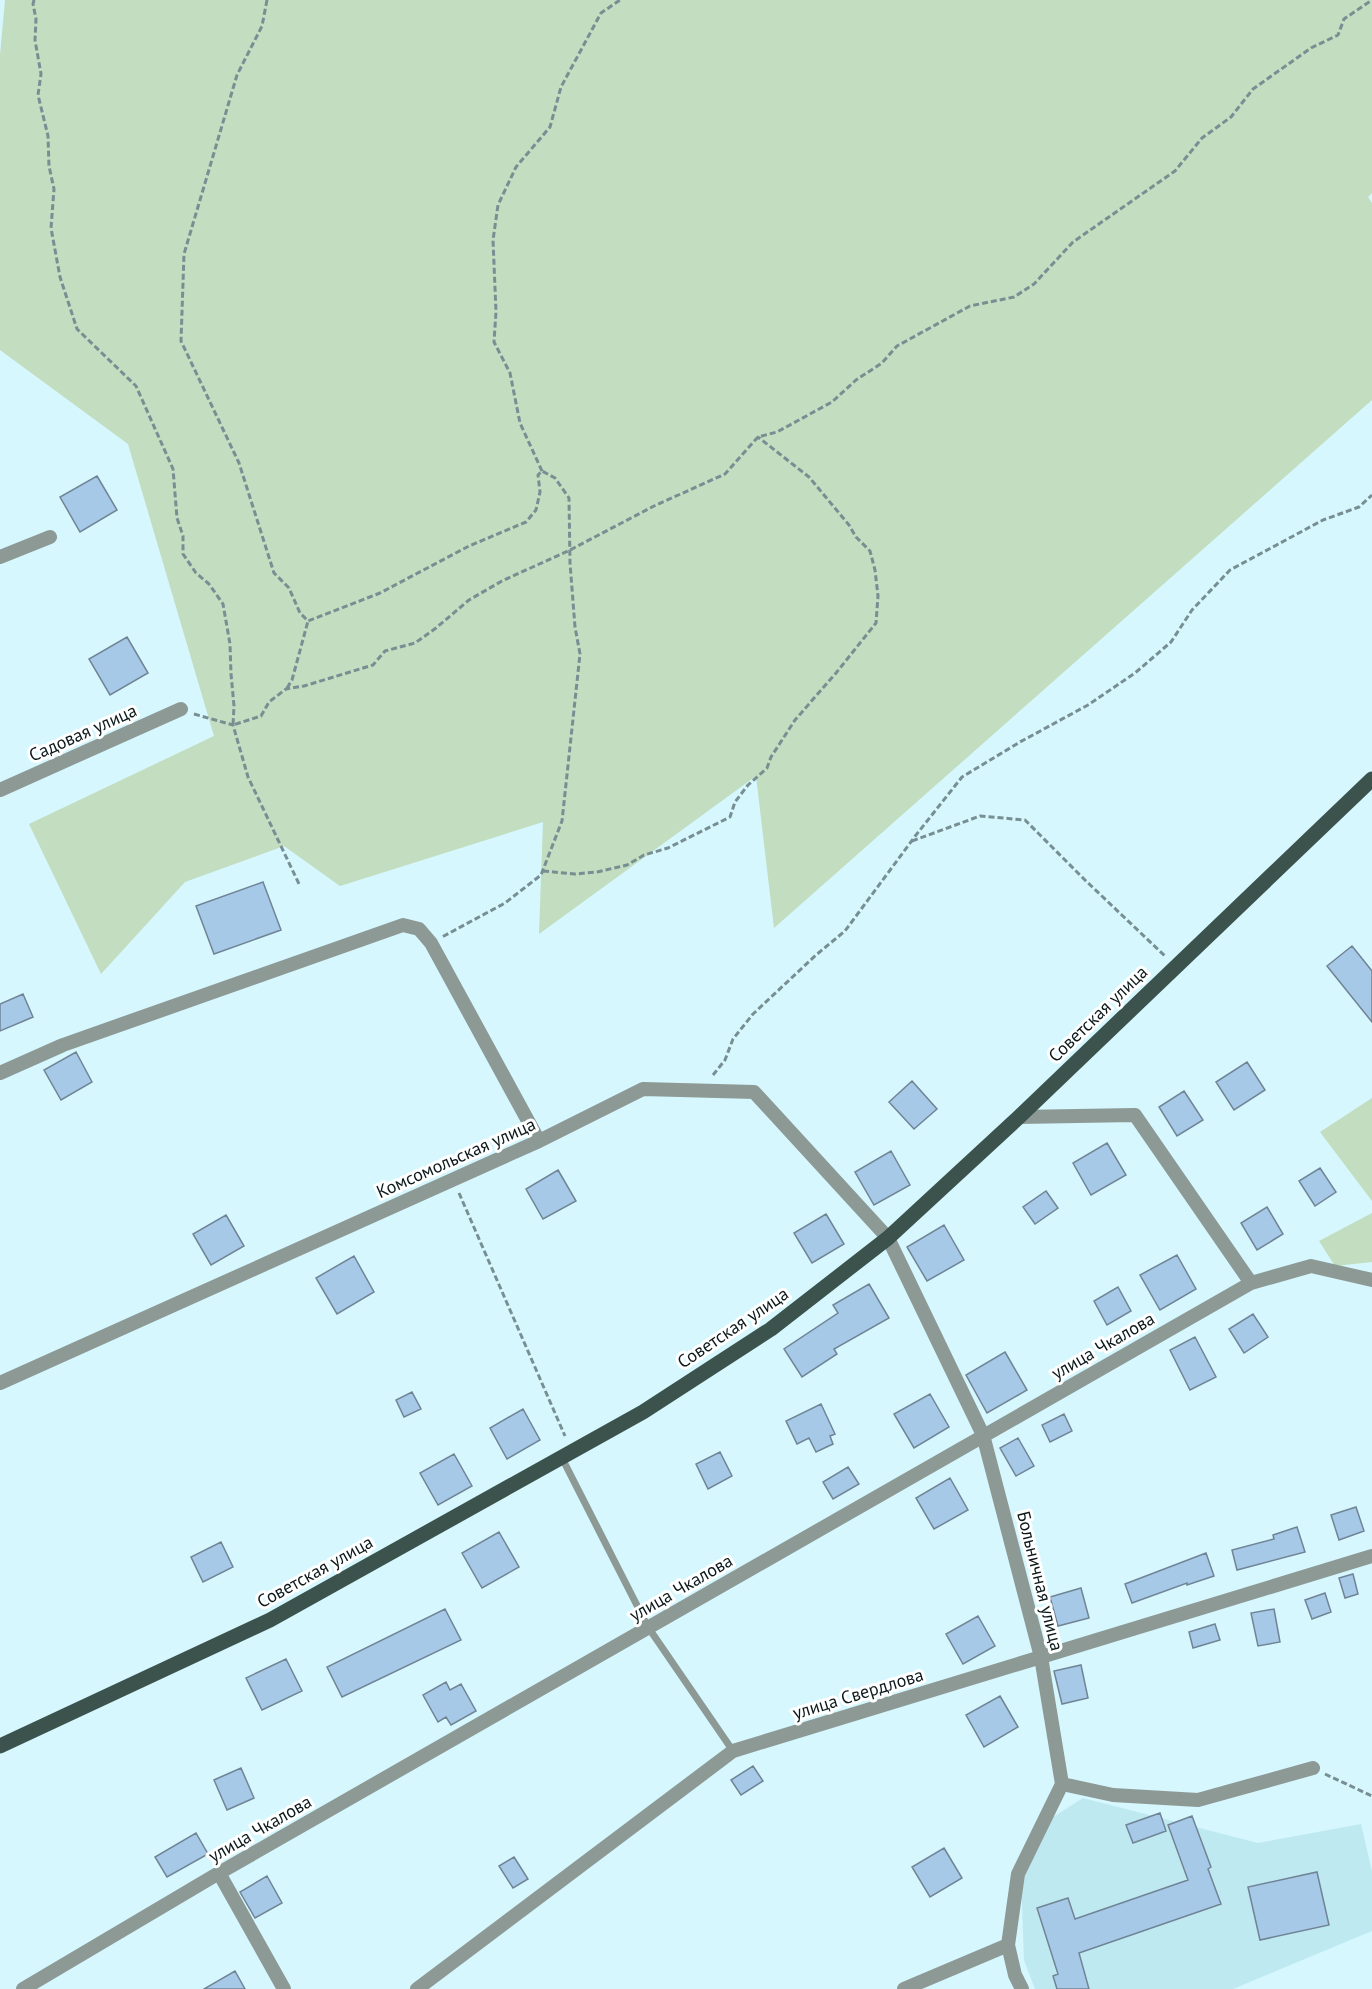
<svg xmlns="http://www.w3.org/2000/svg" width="1372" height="1989" font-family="'PT Sans',sans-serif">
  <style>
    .built { fill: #bfe9f1 }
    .green { fill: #c2ddbf }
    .building { fill: #a6c9e7; stroke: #708496; stroke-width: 1.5 }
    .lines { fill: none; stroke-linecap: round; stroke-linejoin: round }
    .path { stroke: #778f93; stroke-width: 3; stroke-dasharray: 6 3; stroke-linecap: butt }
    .service { stroke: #8c9995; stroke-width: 7 }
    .minor { stroke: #8c9995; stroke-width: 14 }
    .primary { stroke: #3c534d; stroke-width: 15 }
    .labels { text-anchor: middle; stroke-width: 6; stroke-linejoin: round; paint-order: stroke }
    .street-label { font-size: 18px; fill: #0b181a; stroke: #fff }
  </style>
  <rect width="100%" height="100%" fill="#d5f7fd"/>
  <path class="built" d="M 1083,1798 L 1258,1843 L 1361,1824 L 1372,1871 L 1372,1931 L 1233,1989 L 1035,1989 L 1024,1960 L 1021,1877 L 1047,1821 Z"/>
  <path class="green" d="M 5,0 L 1372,0 L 1372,193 L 1368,197 L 1372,203 L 1372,400 L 774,928 L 756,776 L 539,934 L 543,822 L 340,886 L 284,846 L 185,882 L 101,974 L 29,824 L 214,736 L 128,444 L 0,350 L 0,55 Z
    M 1372,1098 L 1372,1201 L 1320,1132 Z
    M 1372,1213 L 1372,1262 L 1335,1266 L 1319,1241 Z"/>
  <path class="building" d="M 97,476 L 117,510 L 80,532 L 60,497 Z
    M 127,637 L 148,673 L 110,695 L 89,659 Z
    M 263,882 L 281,930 L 214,954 L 196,906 Z
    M 1352,946 L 1372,971 L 1372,1022 L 1327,966 Z
    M 23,994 L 33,1017 L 0,1031 L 0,1004 Z
    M 76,1052 L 92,1082 L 61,1100 L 44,1070 Z
    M 1247,1062 L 1265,1090 L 1234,1110 L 1216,1082 Z
    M 912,1081 L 937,1109 L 914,1129 L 889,1102 Z
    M 1184,1091 L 1203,1120 L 1177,1136 L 1159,1107 Z
    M 1107,1143 L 1126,1175 L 1091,1195 L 1073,1163 Z
    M 891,1151 L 910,1185 L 874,1205 L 855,1172 Z
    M 1320,1168 L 1336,1192 L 1315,1206 L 1299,1181 Z
    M 558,1170 L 576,1201 L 543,1219 L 526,1189 Z
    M 1046,1191 L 1058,1208 L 1035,1224 L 1023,1207 Z
    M 1267,1207 L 1283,1234 L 1257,1250 L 1241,1223 Z
    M 826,1214 L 844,1244 L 812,1263 L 794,1233 Z
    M 226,1215 L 244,1246 L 211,1265 L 193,1234 Z
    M 944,1225 L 964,1260 L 927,1281 L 907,1247 Z
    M 1177,1255 L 1196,1289 L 1160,1310 L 1140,1275 Z
    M 354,1256 L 374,1292 L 337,1314 L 316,1278 Z
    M 869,1284 L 889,1318 L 834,1349 L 837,1354 L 802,1377 L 784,1349 L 838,1313 L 833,1305 Z
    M 1118,1287 L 1131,1311 L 1107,1325 L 1094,1301 Z
    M 1253,1314 L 1268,1337 L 1244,1353 L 1229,1329 Z
    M 1195,1337 L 1216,1377 L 1190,1390 L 1170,1350 Z
    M 1005,1352 L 1027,1390 L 987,1413 L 966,1375 Z
    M 412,1392 L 421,1409 L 404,1417 L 396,1400 Z
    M 930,1394 L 949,1427 L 914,1448 L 894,1414 Z
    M 821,1404 L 835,1434 L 830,1436 L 833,1444 L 816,1452 L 809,1438 L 797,1444 L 786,1421 Z
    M 523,1409 L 540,1440 L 507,1459 L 490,1428 Z
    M 1064,1414 L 1072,1431 L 1050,1442 L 1042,1425 Z
    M 1018,1438 L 1034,1466 L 1016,1476 L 1000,1448 Z
    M 720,1452 L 732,1476 L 708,1489 L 696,1464 Z
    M 454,1454 L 472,1486 L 438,1505 L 420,1473 Z
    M 848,1467 L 859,1484 L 833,1499 L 823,1482 Z
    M 950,1478 L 968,1510 L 934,1529 L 916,1498 Z
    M 1356,1507 L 1364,1531 L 1339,1540 L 1331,1515 Z
    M 1297,1527 L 1305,1552 L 1237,1570 L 1232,1550 L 1274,1539 L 1273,1535 Z
    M 499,1532 L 519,1567 L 482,1588 L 462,1553 Z
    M 221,1542 L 233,1567 L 203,1582 L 191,1557 Z
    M 1206,1553 L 1214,1576 L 1187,1585 L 1187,1583 L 1132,1603 L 1125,1584 Z
    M 1353,1574 L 1358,1594 L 1345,1598 L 1339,1578 Z
    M 1081,1588 L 1089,1618 L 1058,1626 L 1050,1597 Z
    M 1325,1593 L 1331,1612 L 1312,1619 L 1305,1600 Z
    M 445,1609 L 461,1640 L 342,1697 L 327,1667 Z
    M 1274,1609 L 1280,1642 L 1258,1646 L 1251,1613 Z
    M 978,1616 L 995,1646 L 963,1664 L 946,1634 Z
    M 1215,1624 L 1220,1640 L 1193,1648 L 1189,1632 Z
    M 286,1659 L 302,1691 L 262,1710 L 246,1678 Z
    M 1081,1665 L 1088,1698 L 1062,1704 L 1054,1671 Z
    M 446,1682 L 450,1690 L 461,1684 L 476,1711 L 451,1725 L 446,1717 L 438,1722 L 423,1695 Z
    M 1000,1696 L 1018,1727 L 984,1747 L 966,1715 Z
    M 753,1766 L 763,1781 L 741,1795 L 731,1780 Z
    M 241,1768 L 254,1798 L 227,1810 L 214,1780 Z
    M 1160,1813 L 1166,1831 L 1133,1843 L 1126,1825 Z
    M 1192,1816 L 1211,1867 L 1208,1869 L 1221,1904 L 1079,1953 L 1089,1989 L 1057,1989 L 1053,1976 L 1058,1974 L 1037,1908 L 1068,1898 L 1075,1919 L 1188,1880 L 1168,1825 Z
    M 196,1833 L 208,1854 L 167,1877 L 155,1857 Z
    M 944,1848 L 962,1878 L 930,1897 L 912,1867 Z
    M 514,1857 L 528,1879 L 513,1888 L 499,1866 Z
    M 1317,1872 L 1329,1925 L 1260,1940 L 1248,1887 Z
    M 267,1876 L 282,1903 L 255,1918 L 240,1892 Z
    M 235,1971 L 245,1989 L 204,1989 Z"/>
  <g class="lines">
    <path class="path" d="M 34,0 L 33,4 L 36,19 L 35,40 L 41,74 L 38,95 L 48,136 L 49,166 L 54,189 L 51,228 L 60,277 L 77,329 L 136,386 L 173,469 L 177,518 L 183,536 L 183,554 L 196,573 L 209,584 L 223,604 L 230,644 L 231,674 L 234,706 L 233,725 L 261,716 L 269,702 L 286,689 L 304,686 L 373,665 L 385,651 L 415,643 L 436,628 L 469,600 L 502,581 L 570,550 L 654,506 L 725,474 L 758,437 L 777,432 L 832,402 L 856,380 L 882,363 L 897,346 L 970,306 L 1014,297 L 1034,284 L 1073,242 L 1175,171 L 1202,138 L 1231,117 L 1253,89 L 1311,48 L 1338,35 L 1344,19 L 1372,0
      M 267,0 L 262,26 L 237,75 L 184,254 L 181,341 L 239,463 L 274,573 L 289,588 L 300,613 L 308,621 L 380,593 L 469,546 L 526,522 L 536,510 L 540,492 L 538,475 L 542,471 L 555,478 L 569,498 L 570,563 L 575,627 L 580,654 L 562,821 L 541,875 L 505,903 L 442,937
      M 542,471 L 520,423 L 510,373 L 494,342 L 496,312 L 493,240 L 498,205 L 516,167 L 550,127 L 561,87 L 601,13 L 620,0
      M 287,688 L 292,680 L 308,621
      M 194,714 L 233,725 L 248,777 L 300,886
      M 912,841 L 980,816 L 1025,820 L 1085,880 L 1166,957
      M 543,871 L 575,874 L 597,872 L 627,865 L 644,855 L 668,848 L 730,817 L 735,802 L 748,785 L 767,768 L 771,757 L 795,720 L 836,673 L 876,623 L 878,596 L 875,570 L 870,551 L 856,537 L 849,525 L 809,477 L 758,437
      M 713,1075 L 725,1060 L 733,1039 L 753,1014 L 816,955 L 845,931 L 916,835 L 962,777 L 1020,742 L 1088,705 L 1135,673 L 1171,642 L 1192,610 L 1230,570 L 1323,520 L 1359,507 L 1372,495
      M 459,1193 L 565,1436
      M 1325,1774 L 1372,1796"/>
    <path class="service" d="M 562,1458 L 648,1627 L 733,1751"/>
    <path class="minor" d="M 0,557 L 50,537
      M 0,790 L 181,709
      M 0,1073 L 63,1045 L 403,925 L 419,929 L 431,943 L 539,1141
      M 1019,1117 L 1135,1115 L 1251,1283
      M 0,1383 L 539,1141 L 643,1089 L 754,1092 L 888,1238 L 983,1435 L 1041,1657 L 1062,1784 L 1018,1874 L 1008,1945 L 1015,1975 L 1022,1989
      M 1062,1784 L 1113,1795 L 1198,1800 L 1313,1768
      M 219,1873 L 284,1989
      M 23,1989 L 219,1873 L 1251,1283 L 1311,1266 L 1372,1280
      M 417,1989 L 733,1751 L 1372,1556
      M 904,1989 L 1008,1945"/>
    <path class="primary" d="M 0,1746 L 270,1620 L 643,1412 L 771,1329 L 888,1238 L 1019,1117 L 1372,779"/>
  </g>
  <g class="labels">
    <g class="street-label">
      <text transform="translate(83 733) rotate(-24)" y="6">Садовая улица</text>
      <text transform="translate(1098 1014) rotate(-44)" y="6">Советская улица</text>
      <text transform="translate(456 1158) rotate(-24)" y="6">Комсомольская улица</text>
      <text transform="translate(733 1328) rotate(-34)" y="6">Советская улица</text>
      <text transform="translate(1103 1346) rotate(-30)" y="6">улица Чкалова</text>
      <text transform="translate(315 1572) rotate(-29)" y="6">Советская улица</text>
      <text transform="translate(1040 1581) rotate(76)" y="6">Больничная улица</text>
      <text transform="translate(681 1588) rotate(-30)" y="6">улица Чкалова</text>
      <text transform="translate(858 1694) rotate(-17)" y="6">улица Свердлова</text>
      <text transform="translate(260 1829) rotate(-30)" y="6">улица Чкалова</text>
    </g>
  </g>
</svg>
